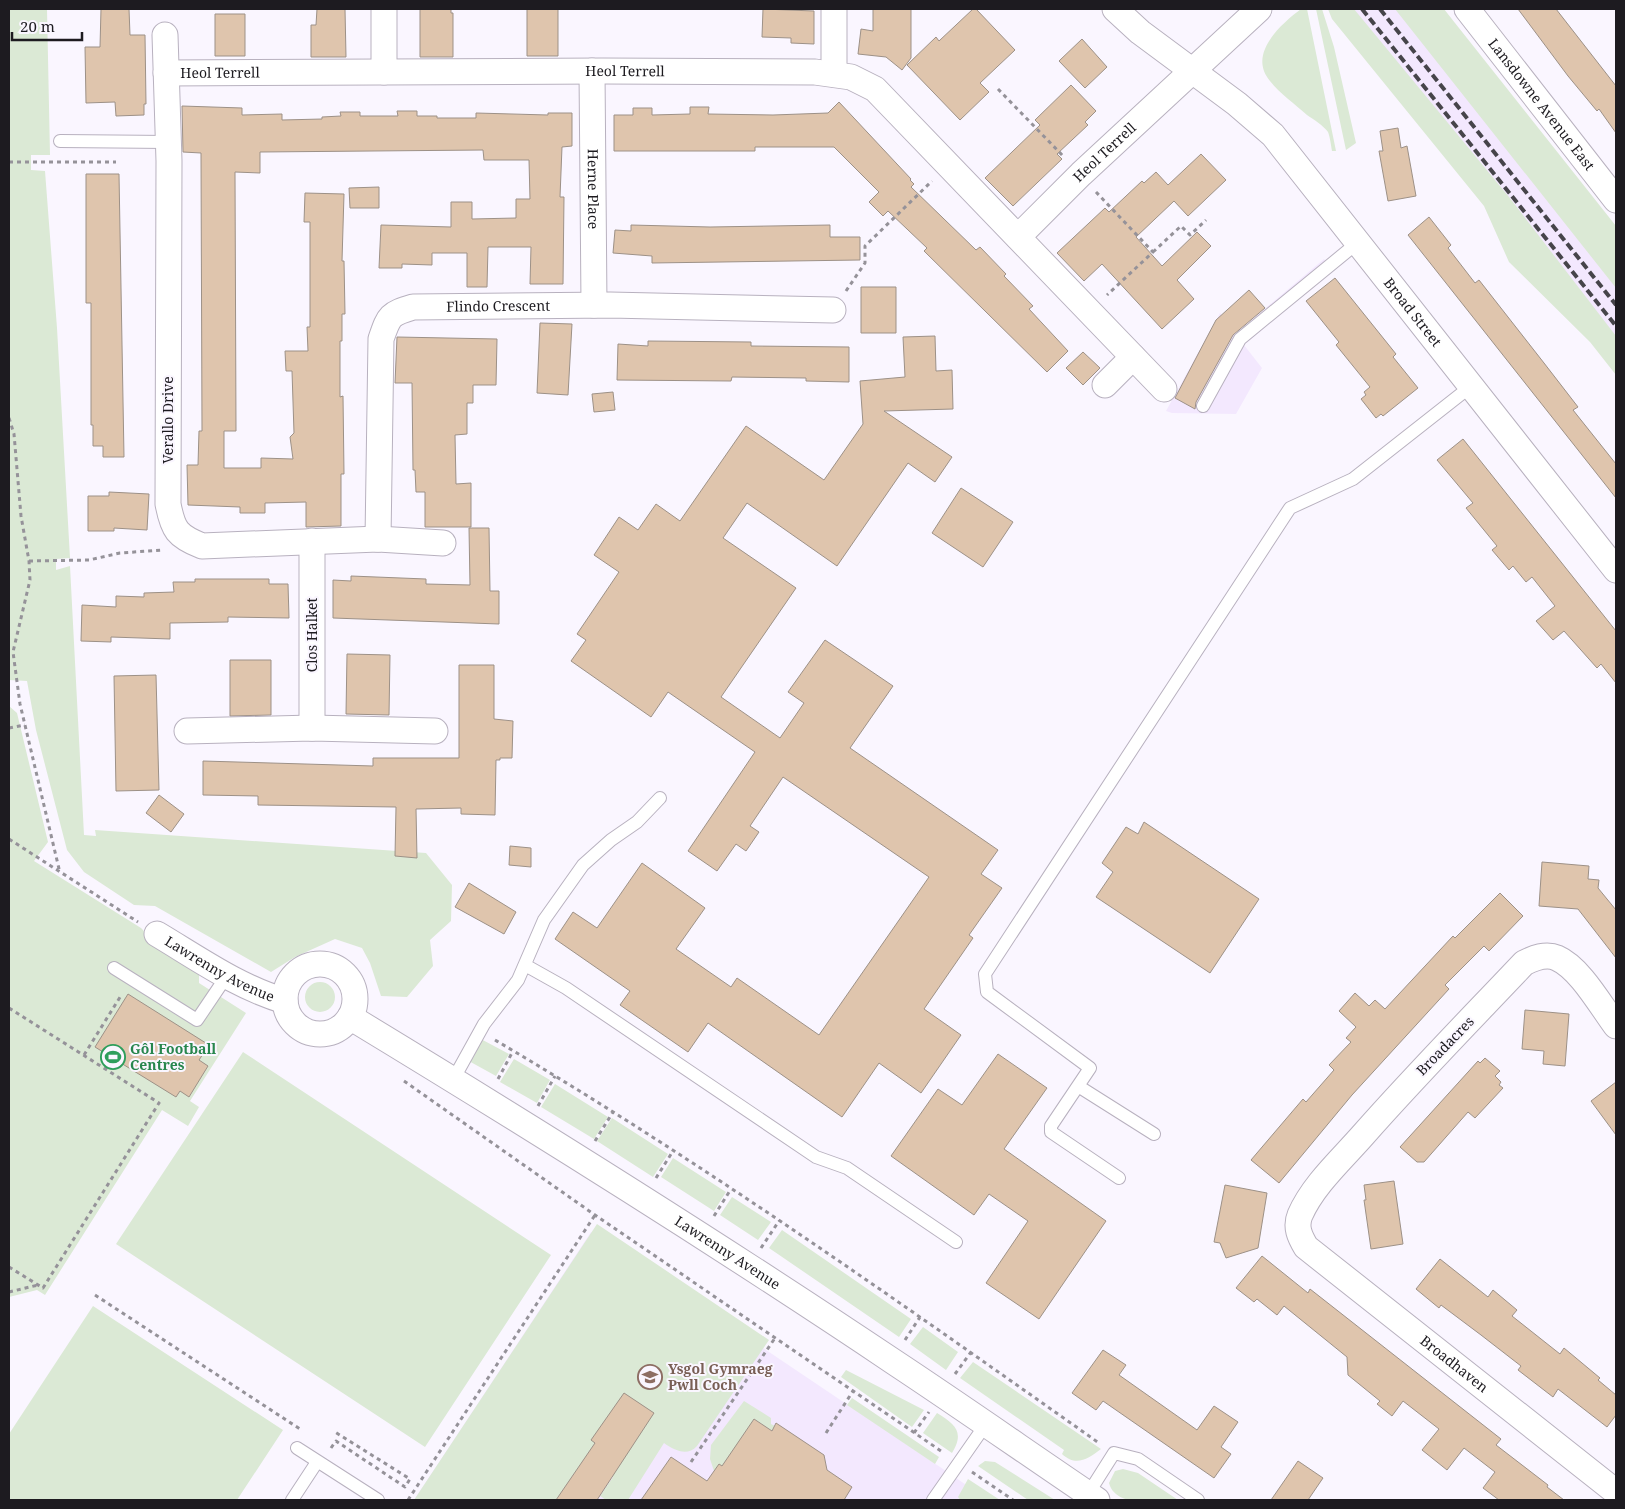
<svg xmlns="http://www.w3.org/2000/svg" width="1625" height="1509" font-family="'Noto Serif',serif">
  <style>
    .built { fill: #f3e8fe }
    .green { fill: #dbe9d5 }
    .building { fill: #dfc5ad; stroke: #9d9187 }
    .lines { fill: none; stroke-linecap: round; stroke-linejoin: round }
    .service-casing { stroke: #b8b1bf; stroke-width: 14 }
    .minor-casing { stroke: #b8b1bf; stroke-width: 27 }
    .path { stroke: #959299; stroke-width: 3; stroke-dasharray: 4 4; stroke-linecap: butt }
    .service { stroke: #fff; stroke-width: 12 }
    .minor { stroke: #fff; stroke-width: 25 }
    .rail { stroke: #46444a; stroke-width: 4; stroke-dasharray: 8 4; stroke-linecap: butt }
    .labels { text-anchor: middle; stroke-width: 4; stroke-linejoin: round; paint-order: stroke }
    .street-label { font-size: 14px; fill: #1d1b20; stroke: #faf6ff }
    .leisure-label { font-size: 14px; font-weight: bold; fill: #27864d; stroke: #faf6ff; text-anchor: start }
    .education-label { font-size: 14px; font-weight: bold; fill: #785e54; stroke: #faf6ff; text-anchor: start }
  </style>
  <rect width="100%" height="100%" fill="#faf6ff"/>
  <path class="built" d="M 1330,9 L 1443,9 L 1616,236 L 1616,372 Z
    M 1324,259 L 1333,270 L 1244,345 L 1262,368 L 1236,414 L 1172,413 L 1166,411 L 1220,313 L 1236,333 Z
    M 591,1232 L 943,1469 L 988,1500 L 414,1500 Z"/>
  <path class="green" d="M 9,9 L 47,9 L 50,155 L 31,155 L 31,170 L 45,171 L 57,328 L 70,558 L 56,559 L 56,570 L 70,566 L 84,835 L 96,836 L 95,830 L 426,853 L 452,885 L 451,921 L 430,940 L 433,966 L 407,997 L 381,996 L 370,963 L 362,948 L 335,939 L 295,957 L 271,972 L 155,906 L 134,905 L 84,872 L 67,850 L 36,730 L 27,681 L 9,680 Z
    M 1301,9 L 1307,9 L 1336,151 L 1332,151 C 1331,145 1330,137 1328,132 C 1324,126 1313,119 1307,115 C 1295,104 1280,94 1270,81 C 1247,54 1281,24 1301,9 Z
    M 1316,9 L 1322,9 L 1334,47 L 1356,143 L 1346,150 Z
    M 1328,9 L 1354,9 L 1509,197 L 1616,336 L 1616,375 L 1590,342 L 1509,262 L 1484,206 L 1332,19 Z
    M 1395,9 L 1444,9 L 1455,23 L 1616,226 L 1616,288 Z
    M 9,706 L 17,713 L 48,842 L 34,861 L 141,928 L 152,939 L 199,971 L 199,983 L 246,1013 L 190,1101 L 199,1107 L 188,1126 L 162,1110 L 45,1295 L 37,1290 L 9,1297 Z
    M305 997a15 15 0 1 1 30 0a15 15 0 1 1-30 0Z
    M 479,1038 L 509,1054 L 496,1076 L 467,1060 Z
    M 243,1052 L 551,1255 L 425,1447 L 116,1244 Z
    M 514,1059 L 550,1080 L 537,1103 L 500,1082 Z
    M 555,1084 L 608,1117 L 594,1139 L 541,1107 Z
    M 612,1118 L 668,1154 L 653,1177 L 597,1141 Z
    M 673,1158 L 726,1192 L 714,1211 L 661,1177 Z
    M 732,1197 L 771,1222 L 758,1240 L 720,1215 Z
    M 597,1224 L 769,1340 L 697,1446 C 687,1457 674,1450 664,1443 L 628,1500 L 606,1500 L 600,1496 L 613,1477 L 585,1458 L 556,1500 L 414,1500 Z
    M 782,1230 L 911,1319 L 899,1337 L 769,1248 Z
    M 93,1306 L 283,1430 L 237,1500 L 9,1500 L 9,1434 Z
    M 923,1327 L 958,1352 L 946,1370 L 910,1344 Z
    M 973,1362 L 1101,1449 C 1088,1459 1076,1467 1062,1454 L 1064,1450 L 960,1378 Z
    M 846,1370 L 924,1410 L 912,1427 L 841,1377 Z
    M 852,1398 L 939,1457 L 935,1464 L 847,1405 Z
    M 744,1401 L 771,1418 L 771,1424 L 775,1426 L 772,1431 L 754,1419 L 733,1451 L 745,1459 L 714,1471 L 710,1459 L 711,1445 Z
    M 937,1413 C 955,1424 965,1432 952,1453 L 923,1433 Z
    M 985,1461 L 995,1462 L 1055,1500 L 1028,1500 L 978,1466 Z
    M 1123,1469 L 1138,1473 L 1178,1500 C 1157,1500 1116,1509 1109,1483 L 1115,1471 Z
    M 968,1479 L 1000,1500 L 960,1500 L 958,1497 Z"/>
  <path class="building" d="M 101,9 L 129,9 L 130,35 L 145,35 L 146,104 L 144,104 L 144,115 L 116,116 L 115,102 L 86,103 L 85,47 L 100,47 Z
    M 317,9 L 345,9 L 346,57 L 311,57 L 311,25 L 316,25 Z
    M 420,9 L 451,9 L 451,13 L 453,13 L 453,57 L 420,57 Z
    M 527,9 L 558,9 L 558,56 L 527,56 Z
    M 763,9 L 814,11 L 814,44 L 791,43 L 791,38 L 762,37 Z
    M 873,9 L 911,9 L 911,58 L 902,70 L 886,57 L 858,54 L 861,29 L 873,31 Z
    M 973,9 L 976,9 L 1015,50 L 980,83 L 989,92 L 960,120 L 907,65 L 936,37 L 939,41 Z
    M 1518,9 L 1556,9 L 1616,86 L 1616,133 L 1599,109 L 1597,111 L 1568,76 Z
    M 215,14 L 245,14 L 245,56 L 215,56 Z
    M 1082,39 L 1107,67 L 1085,88 L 1059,61 Z
    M 1071,85 L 1096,111 L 1085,122 L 1088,125 L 1057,154 L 1062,159 L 1013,206 L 985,178 L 1040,125 L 1035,120 Z
    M 839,102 L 911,179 L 910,180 L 914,184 L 911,187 L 976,250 L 980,247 L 1006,274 L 1004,276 L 1033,306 L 1029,309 L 1068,351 L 1047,372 L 924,251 L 927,248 L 888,211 L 883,216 L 869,202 L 879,192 L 834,147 L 755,147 L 755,151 L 614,151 L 614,115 L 633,115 L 633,108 L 652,108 L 652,115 L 690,114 L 690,107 L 709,107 L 708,114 L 773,115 L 828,113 Z
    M 182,106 L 242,108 L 242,115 L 282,114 L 282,120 L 322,119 L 322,117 L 341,116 L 340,112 L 360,112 L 360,116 L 398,116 L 397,111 L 417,111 L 417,116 L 437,116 L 437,118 L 476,118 L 476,113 L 548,115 L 548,113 L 572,113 L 572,146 L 562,147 L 560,197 L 564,197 L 563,284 L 530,284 L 531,247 L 488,247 L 487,287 L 467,287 L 467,253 L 432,253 L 432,265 L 402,264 L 402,268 L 379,268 L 381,225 L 451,227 L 451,202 L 472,202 L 472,219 L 516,218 L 516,199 L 530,199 L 529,160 L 484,160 L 483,150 L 260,152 L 260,173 L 235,172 L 236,431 L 224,431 L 224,468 L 261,468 L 261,458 L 293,459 L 290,437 L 294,433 L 292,371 L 286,371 L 285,351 L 308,351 L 307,327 L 310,327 L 310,222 L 304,222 L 305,193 L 344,194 L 342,261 L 344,261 L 345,314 L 342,314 L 342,341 L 340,341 L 340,397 L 343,396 L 344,474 L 341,474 L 341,526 L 306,527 L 306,502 L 265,503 L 265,513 L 240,513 L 240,507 L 188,505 L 187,465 L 198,465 L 199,431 L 202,431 L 201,153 L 183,152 Z
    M 1398,128 L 1401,148 L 1407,146 L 1416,196 L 1388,201 L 1379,151 L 1383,151 L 1380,131 Z
    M 1201,154 L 1226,180 L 1188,216 L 1174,201 L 1136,237 L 1162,266 L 1197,232 L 1211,246 L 1177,280 L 1194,299 L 1162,329 L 1102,264 L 1084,281 L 1057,253 L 1105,208 L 1109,212 L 1142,181 L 1144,183 L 1156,172 L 1168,185 Z
    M 86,174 L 119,174 L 124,457 L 103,457 L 103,446 L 93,446 L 93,425 L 91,425 L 91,303 L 86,303 Z
    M 379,187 L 379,208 L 350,208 L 349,188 Z
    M 1429,217 L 1451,245 L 1448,248 L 1475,283 L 1479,280 L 1544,363 L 1578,407 L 1573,410 L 1616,464 L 1616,498 L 1408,235 Z
    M 631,225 L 710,227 L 830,225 L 830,237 L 860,237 L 860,260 L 652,263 L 652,256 L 613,253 L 615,230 L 631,231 Z
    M 1335,278 L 1396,354 L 1393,357 L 1418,388 L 1383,416 L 1381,414 L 1376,418 L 1361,399 L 1366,395 L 1364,392 L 1370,387 L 1336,345 L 1339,342 L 1306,301 Z
    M 861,287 L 896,287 L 896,333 L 861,333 Z
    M 1249,290 L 1265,308 L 1233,335 L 1196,402 L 1195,409 L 1175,398 L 1216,320 Z
    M 540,323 L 572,324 L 568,395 L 537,393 Z
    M 935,336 L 936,371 L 952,370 L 953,409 L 884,411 L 952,457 L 935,482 L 908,463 L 837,566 L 747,503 L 723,538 L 796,588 L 721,697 L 780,738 L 804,703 L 788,692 L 825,640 L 893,686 L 850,748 L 998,850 L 981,874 L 1002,888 L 969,935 L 973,938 L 924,1009 L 961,1035 L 921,1093 L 879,1063 L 842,1117 L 708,1023 L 688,1052 L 620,1005 L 630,991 L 555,939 L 573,912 L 597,928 L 642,863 L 705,908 L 676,949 L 731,987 L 737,978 L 819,1035 L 929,877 L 783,777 L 750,826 L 759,832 L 746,851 L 736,844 L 717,871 L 688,851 L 755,752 L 668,692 L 651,717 L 571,661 L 586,640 L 577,634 L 619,572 L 594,555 L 619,517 L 638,530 L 656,504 L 680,521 L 746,426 L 824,480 L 863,424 L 860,381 L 905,377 L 903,337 Z
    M 397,337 L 497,339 L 496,385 L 473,385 L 473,403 L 467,403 L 467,434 L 455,435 L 456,484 L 471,483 L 471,527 L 425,527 L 425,492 L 416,492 L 415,470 L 413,470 L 412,383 L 395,383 Z
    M 648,341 L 751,342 L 751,346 L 849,347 L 849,382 L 806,381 L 806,378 L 732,377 L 731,381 L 617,380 L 618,344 L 648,346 Z
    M 1083,352 L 1100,368 L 1083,385 L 1066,368 Z
    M 613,392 L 615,410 L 594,412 L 592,394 Z
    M 1463,439 L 1616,631 L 1616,683 L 1601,664 L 1597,668 L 1564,631 L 1553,640 L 1536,621 L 1555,606 L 1532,577 L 1526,582 L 1513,566 L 1509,570 L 1492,550 L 1497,546 L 1466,508 L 1473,503 L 1437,460 Z
    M 961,488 L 1013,522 L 983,567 L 932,533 Z
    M 109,492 L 149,494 L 147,530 L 114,528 L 114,531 L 88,531 L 88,496 L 109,496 Z
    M 469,528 L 489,528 L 490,591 L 499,591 L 499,624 L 333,618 L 333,580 L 351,581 L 351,576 L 426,579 L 426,584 L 470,585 Z
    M 195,579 L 269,579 L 269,584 L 288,584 L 289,618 L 228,617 L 228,622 L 170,623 L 170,639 L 111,637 L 111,642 L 81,641 L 82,605 L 116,607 L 116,596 L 144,597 L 144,593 L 174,592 L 173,582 L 195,582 Z
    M 347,654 L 390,655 L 389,715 L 346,714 Z
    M 230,660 L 271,660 L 271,715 L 230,716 Z
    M 459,665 L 494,665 L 494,719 L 513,721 L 512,758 L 500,758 L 500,760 L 496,760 L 495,815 L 461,814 L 461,808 L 416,809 L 417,858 L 395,856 L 396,807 L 258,805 L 258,796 L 203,795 L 203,761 L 373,766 L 373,758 L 459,758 Z
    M 156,675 L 159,790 L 116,791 L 114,676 Z
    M 159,795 L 184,814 L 171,832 L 146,813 Z
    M 1144,822 L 1259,899 L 1210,973 L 1096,897 L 1113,872 L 1102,863 L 1126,827 L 1138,834 Z
    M 510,846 L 531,848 L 531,867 L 509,865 Z
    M 1542,862 L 1589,866 L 1588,879 L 1599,880 L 1598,888 L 1616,910 L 1616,958 L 1578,909 L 1539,906 Z
    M 469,883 L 516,912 L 504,934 L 455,907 Z
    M 1500,893 L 1523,916 L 1489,951 L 1484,946 L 1445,985 L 1449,989 L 1352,1095 L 1279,1183 L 1251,1160 L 1303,1099 L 1306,1102 L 1334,1070 L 1329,1065 L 1351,1042 L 1346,1038 L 1356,1027 L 1339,1011 L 1355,993 L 1369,1006 L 1375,1000 L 1385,1009 L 1453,936 L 1455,938 Z
    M 128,994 L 209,1045 L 199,1060 L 208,1066 L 189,1097 L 180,1091 L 176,1097 L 95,1047 Z
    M 1525,1010 L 1569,1014 L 1565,1066 L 1543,1064 L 1544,1051 L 1522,1049 Z
    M 998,1054 L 1047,1088 L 1004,1149 L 1106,1221 L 1039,1319 L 986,1283 L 1028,1221 L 989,1194 L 974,1215 L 891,1156 L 938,1089 L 962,1105 Z
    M 1485,1058 L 1500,1071 L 1495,1076 L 1501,1082 L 1499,1085 L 1503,1088 L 1475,1118 L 1468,1112 L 1424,1162 L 1417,1162 L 1400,1147 L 1478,1061 L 1480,1063 Z
    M 1616,1082 L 1616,1135 L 1591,1101 Z
    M 1394,1181 L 1403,1244 L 1371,1249 L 1364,1200 L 1366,1200 L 1364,1185 Z
    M 1225,1185 L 1267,1193 L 1258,1248 L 1226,1258 L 1220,1243 L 1214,1242 Z
    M 1262,1256 L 1308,1293 L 1310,1289 L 1501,1439 L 1496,1445 L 1548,1485 L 1547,1487 L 1564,1500 L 1499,1500 L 1483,1488 L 1495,1472 L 1464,1448 L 1447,1470 L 1422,1450 L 1439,1429 L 1403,1401 L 1392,1416 L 1377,1404 L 1380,1401 L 1348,1375 L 1347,1357 L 1284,1306 L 1277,1315 L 1257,1299 L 1254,1302 L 1236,1288 Z
    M 1440,1259 L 1488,1297 L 1493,1290 L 1517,1310 L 1512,1316 L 1560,1354 L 1564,1348 L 1600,1378 L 1598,1380 L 1616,1395 L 1616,1415 L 1607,1427 L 1558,1389 L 1553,1397 L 1518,1370 L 1521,1366 L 1481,1335 L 1441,1305 L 1439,1308 L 1416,1289 Z
    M 1103,1350 L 1126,1365 L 1119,1375 L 1197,1430 L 1214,1406 L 1238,1422 L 1221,1447 L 1231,1454 L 1214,1478 L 1103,1401 L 1096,1410 L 1072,1393 Z
    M 624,1393 L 654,1413 L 597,1500 L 556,1500 L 595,1443 L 591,1440 Z
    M 754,1419 L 772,1431 L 776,1423 L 824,1455 L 827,1470 L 852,1487 L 844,1500 L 641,1500 L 671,1457 L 707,1481 L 719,1464 L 722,1466 Z
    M 1298,1461 L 1323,1478 L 1308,1500 L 1271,1500 Z"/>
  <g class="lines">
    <defs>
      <path id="service" d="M 60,141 L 168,142
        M 1203,406 L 1240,339 L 1356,244
        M 525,965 L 566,988 L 816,1157 L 847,1168 L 956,1242
        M 114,968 L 197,1020 L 226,977
        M 453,1080 L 484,1024 L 518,980 L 544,920 L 583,865 L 611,840 L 637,822 L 660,798
        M 1078,1086 L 1154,1134
        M 1119,1178 L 1051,1132 L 1051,1126 L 1090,1068 L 987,992 L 985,974 L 1290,508 L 1353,479 L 1470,387
        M 297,1448 L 378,1500
        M 1088,1494 L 1114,1453 L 1138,1459 L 1198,1500
        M 292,1500 L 317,1462
        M 933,1500 L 986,1424"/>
      <g id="minor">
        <path d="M 384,9 L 384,72"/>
        <path id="s1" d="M 1115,9 L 1140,32 L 1237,104 L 1273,135 L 1616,570"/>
        <path id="s2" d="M 1467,9 L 1616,200"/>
        <path d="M 165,35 L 169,161 L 168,504 C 173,530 177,536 202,546 L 378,539 L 443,543"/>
        <path id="s3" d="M 592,71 L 594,305"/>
        <path id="s4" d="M 166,73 L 602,71 L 815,72 L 851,77 L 875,89 L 1164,389"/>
        <path d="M 834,74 L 834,9"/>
        <path id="s5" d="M 1018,237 L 1081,174 L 1259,9"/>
        <path d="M 1105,385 L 1133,357"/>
        <path id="s6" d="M 378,539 L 381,339 C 389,316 389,314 413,307 L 610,305 L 833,310"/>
        <path d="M 312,541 L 312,728"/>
        <path d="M 187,731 L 312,728 L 435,731"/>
        <path id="s7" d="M 157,934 C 199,959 238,987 285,1001"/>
        <circle cx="320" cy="999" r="35"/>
        <path id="s8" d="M 350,1017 C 533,1128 715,1242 894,1362 C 962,1407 1029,1454 1097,1500"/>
        <path id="s9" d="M 1616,1026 C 1601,1006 1580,968 1557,958 C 1546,953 1534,958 1524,963 C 1470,1020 1415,1076 1363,1135 C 1342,1159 1313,1185 1300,1215 C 1295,1227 1300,1237 1306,1247 L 1616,1492"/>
      </g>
    </defs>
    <use href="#service" class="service-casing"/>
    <use href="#minor" class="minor-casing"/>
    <path class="path" d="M 998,89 L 1064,157
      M 9,162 L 116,162
      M 1096,192 L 1153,252 L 1107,295
      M 1153,252 L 1181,226 L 1190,235 L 1206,220
      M 846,291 L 865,263 L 865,246 L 932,181
      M 9,418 L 14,434 L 21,516 L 29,561 L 30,580 L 13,652 L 20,704 L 60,873
      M 29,561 L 89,560 L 120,553 L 162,550
      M 9,728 L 25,725
      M 9,839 L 138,922
      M 9,1008 L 159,1103 L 43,1288 L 9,1267
      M 495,1040 C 704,1163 902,1304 1099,1443
      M 84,1055 L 122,994
      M 498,1079 L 513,1051
      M 404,1081 L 595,1215 L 944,1453
      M 538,1106 L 555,1076
      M 595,1141 L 613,1112
      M 656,1178 L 673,1151
      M 714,1216 L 731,1189
      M 761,1248 L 779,1221
      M 9,1292 L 38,1285
      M 95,1295 L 300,1429
      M 905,1340 L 920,1317
      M 955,1374 L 971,1352
      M 826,1433 L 853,1391
      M 914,1433 L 929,1412
      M 331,1448 L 336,1441 L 405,1487 L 410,1479 L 335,1432
      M 691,1462 L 775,1338
      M 972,1472 L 1013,1500
      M 408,1500 L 595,1215"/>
    <use href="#service" class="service"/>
    <use href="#minor" class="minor"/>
    <path class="rail" d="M 1362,9 L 1616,326
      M 1380,9 L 1616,305"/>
  </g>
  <defs>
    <symbol id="stadium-ring" viewBox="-11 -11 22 22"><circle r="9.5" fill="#faf6ff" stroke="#2e9e5b" stroke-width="1.5"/><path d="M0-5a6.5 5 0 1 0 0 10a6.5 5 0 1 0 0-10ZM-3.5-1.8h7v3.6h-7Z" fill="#2e9e5b"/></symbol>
    <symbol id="school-ring" viewBox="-11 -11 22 22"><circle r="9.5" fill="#faf6ff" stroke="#8d6e63" stroke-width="1.5"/><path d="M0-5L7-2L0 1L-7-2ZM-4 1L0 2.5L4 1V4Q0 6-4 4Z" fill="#8d6e63"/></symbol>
  </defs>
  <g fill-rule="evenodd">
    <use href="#stadium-ring" x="99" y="1043" width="28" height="28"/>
    <use href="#school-ring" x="636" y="1363" width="28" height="28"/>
  </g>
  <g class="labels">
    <g class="street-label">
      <text dy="5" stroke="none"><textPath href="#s4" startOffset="459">Heol Terrell</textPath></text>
      <text dy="5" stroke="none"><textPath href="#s4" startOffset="54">Heol Terrell</textPath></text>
      <text dy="5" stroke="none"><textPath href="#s2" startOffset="121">Lansdowne Avenue East</textPath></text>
      <text dy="5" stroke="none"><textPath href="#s5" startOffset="121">Heol Terrell</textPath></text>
      <text dy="5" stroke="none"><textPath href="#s3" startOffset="118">Herne Place</textPath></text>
      <text dy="5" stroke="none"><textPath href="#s6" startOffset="334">Flindo Crescent</textPath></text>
      <text dy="5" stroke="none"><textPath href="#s1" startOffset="428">Broad Street</textPath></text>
      <text transform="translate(168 420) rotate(-90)" y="5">Verallo Drive</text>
      <text transform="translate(312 635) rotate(-90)" y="5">Clos Halket</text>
      <text dy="5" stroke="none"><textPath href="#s7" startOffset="72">Lawrenny Avenue</textPath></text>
      <text transform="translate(1445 1046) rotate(-46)" y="5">Broadacres</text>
      <text dy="5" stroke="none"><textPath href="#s8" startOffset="445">Lawrenny Avenue</textPath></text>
      <text dy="5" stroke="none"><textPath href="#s9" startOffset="686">Broadhaven</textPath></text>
    </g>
    <g class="leisure-label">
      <text x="130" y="1054">Gôl Football<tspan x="130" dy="16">Centres</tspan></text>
    </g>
    <g class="education-label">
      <text x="668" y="1374">Ysgol Gymraeg<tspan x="668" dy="16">Pwll Coch</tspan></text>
    </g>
  </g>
  <rect width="1625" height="1509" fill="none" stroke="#1d1b20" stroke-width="20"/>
  <path d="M12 32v8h70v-8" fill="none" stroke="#1d1b20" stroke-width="2.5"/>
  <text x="20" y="32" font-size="15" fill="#1d1b20" stroke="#faf6ff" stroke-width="4" paint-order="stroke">20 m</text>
</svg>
